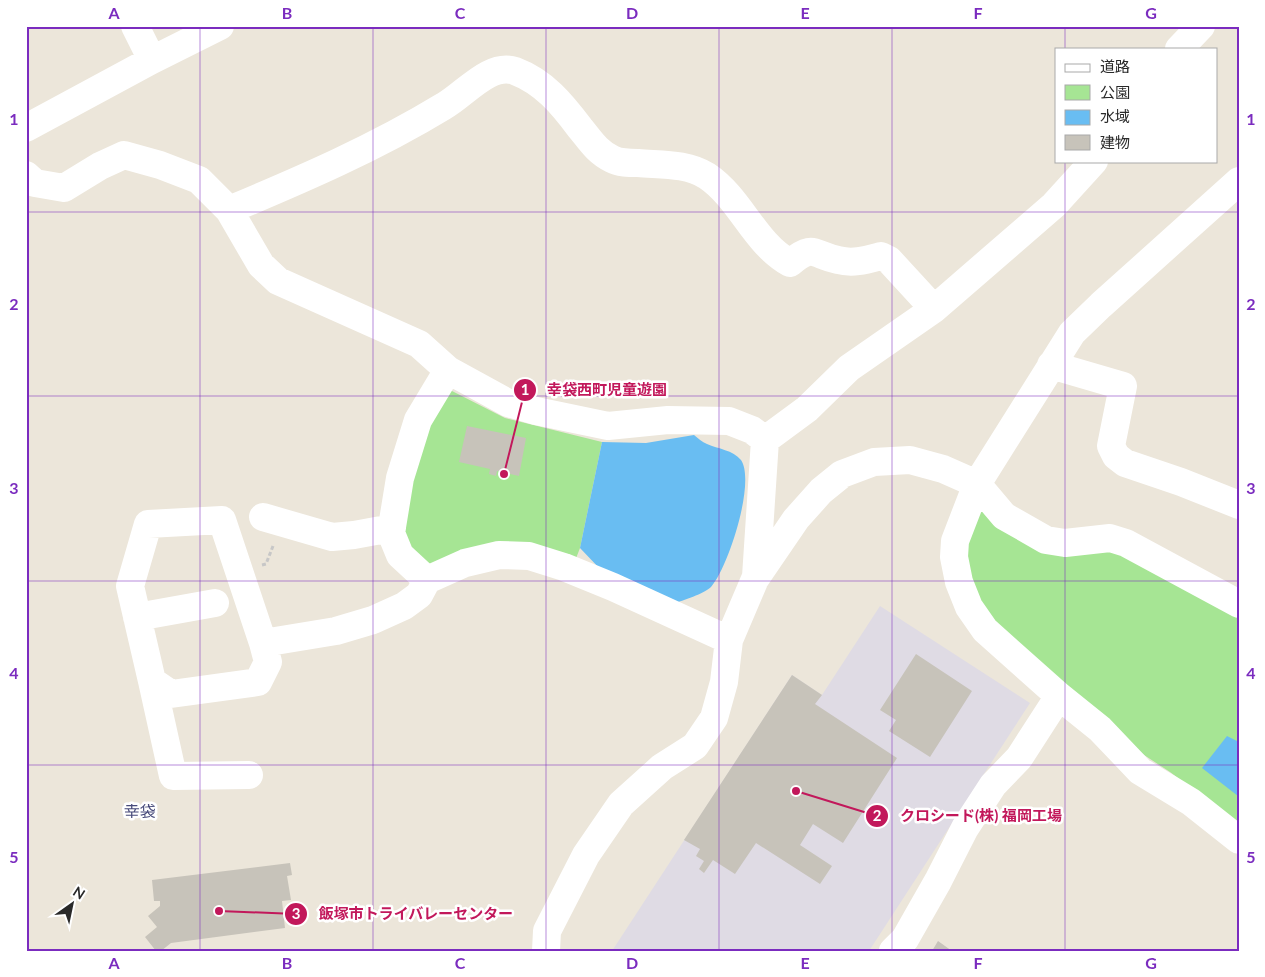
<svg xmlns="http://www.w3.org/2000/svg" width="1265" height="977" font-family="Lato,'Noto Sans JP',sans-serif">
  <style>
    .industrial { fill: #dfdbe4 }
    .green { fill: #a6e594 }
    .water { fill: #69bdf2 }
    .building { fill: #c7c3ba }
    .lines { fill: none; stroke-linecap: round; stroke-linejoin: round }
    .path { stroke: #c7c7c7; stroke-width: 3; stroke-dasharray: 4 2.5; stroke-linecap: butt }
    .minor { stroke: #fff; stroke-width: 28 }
    .grid { fill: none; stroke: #7b2cbf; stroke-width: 1; stroke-opacity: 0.55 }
    .labels { text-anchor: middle; stroke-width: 5; stroke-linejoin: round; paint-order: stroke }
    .quarter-label { font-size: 16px; fill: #484b7b; stroke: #fff }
    .leader { fill: none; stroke: #c2185b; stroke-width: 2 }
    .callout-dot { fill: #c2185b; stroke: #fff; stroke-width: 2 }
    .mark-label { font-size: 15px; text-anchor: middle; font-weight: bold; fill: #fff }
    .callout-label { font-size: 15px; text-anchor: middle; font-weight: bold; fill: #c2185b; stroke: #fff; stroke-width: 5; stroke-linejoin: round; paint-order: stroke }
    .neatline { fill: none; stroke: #7b2cbf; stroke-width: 2 }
    .grid-label { font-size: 16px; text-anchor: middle; font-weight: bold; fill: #7b2cbf }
  </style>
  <rect width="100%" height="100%" fill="#ece6da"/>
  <path class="industrial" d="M 880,606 L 1030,703 L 869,951 L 612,951 L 792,675 L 822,695 Z"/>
  <path class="green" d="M 452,391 L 505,418 L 602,442 L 580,548 L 575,561 L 551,549 L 519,542 L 495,545 L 437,566 L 421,562 L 403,535 L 403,507 L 426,427 L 443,392 Z
    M 979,498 L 1002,523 L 1106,542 L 1239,612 L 1239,824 L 1170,772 L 1144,755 L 998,630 L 982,611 L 963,560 Z"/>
  <path class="water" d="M 694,435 C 698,438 702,442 707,444 C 718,449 733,450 741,460 C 756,482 728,568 711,587 C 704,594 683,600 673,604 L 601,570 L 580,548 L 602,442 L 646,443 Z
    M 1227,736 L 1239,742 L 1238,796 L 1202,768 Z"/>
  <path class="building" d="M 467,426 L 526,438 L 519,476 L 497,471 L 496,476 L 489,474 L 490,469 L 459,462 Z
    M 916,654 L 972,691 L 930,757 L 889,731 L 896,720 L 880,710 Z
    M 792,675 L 822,695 L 815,704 L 897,758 L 843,843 L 813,824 L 800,845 L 832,866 L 820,884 L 756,843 L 735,874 L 713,860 L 704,873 L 699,869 L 704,861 L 696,856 L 700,849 L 684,840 Z
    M 290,863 L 292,875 L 287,876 L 291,900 L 282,901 L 285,928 L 171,943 L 161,951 L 156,951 L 145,937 L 157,927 L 148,916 L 160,906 L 160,901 L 154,901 L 152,880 Z
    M 938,941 L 952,951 L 932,951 Z"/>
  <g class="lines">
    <path class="path" d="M 262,565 L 266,564 L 273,546"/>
    <path class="minor" d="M 135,26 L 152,60
      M 1179,49 L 1201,26
      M 26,128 L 152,60 L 220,26
      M 26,175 L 35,183 L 64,188 L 100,166 L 124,155 L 160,165 L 199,180 L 229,210 L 261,265 L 278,281 L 419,344 L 448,370 L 508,403 L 536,411 L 608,426 L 668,420 L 729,421 L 752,430 L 765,440
      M 1239,181 L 1101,305 L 1072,333 L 977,484 L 955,541 L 954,557 L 959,582 L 969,607 L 985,630 L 1059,696 L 1100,729 L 1140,771 L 1191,802 L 1239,840
      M 229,210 C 303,179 375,148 444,106 C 464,95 490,62 515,71 C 544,82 562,104 580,128 C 590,140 597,152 612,159 C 619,163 629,163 638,163 C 661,165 687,163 707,176 C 741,199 754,243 790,263 C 814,243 813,255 838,260 C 853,264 866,260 881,256 L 889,260 L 934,309
      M 1051,365 L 1123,386 L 1111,446 L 1116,456 L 1125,463 L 1181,482 L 1239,505
      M 263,517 L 332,537 L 354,535 L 392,528
      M 756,577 L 765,440 L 807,409 L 849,368 L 934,309 L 1054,205 L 1094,161
      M 427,580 L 400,555 L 391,533 L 400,478 L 418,420 L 448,370
      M 137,617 L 215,603
      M 263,643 L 222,520 L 148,524 L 130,586 L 152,681 L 171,694 L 258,682 L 268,662 L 263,643 L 336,631 L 373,620 L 404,606 L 419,595 L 427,580 L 465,563 L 499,555 L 529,556 L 564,567 L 613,587 L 729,640
      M 152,681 L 173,776 L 249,775
      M 546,951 L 547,931 L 586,855 L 621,804 L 662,767 L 695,746 L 714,718 L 724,682 L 729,640 L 755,579 L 796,519 L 821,491 L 842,474 L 874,462 L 910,460 L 943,469 L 977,484 L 1004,516 L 1046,540 L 1065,543 L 1110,538 L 1126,543 L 1239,604
      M 893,951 L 905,939 L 938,881 L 965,828 L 993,785 L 1019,758 L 1059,696"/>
  </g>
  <path class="grid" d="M 200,26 L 200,951M 373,26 L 373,951M 546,26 L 546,951M 719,26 L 719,951M 892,26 L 892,951M 1065,26 L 1065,49M 1065,161 L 1065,951M 26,212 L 1239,212M 26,396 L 1239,396M 26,581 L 1239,581M 26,765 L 1239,765"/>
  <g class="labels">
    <g class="quarter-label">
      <text x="140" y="817">幸袋</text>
    </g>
  </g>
  <path class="leader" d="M504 474L525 390M796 791L877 816M219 911L296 914"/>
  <g class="callout-dot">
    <circle cx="504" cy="474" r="5"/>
    <circle cx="796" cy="791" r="5"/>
    <circle cx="219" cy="911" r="5"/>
    <circle cx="525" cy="390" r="12"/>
    <circle cx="877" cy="816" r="12"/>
    <circle cx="296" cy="914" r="12"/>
  </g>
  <g class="mark-label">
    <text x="525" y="395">1</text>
    <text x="877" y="821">2</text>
    <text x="296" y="919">3</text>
  </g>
  <g class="callout-label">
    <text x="607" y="395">幸袋西町児童遊園</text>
    <text x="981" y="821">クロシード(株) 福岡工場</text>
    <text x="416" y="919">飯塚市トライバレーセンター</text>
  </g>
  <rect width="1265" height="977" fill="none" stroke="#ffffff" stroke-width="55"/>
  <rect x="1055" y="48" width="162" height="115" fill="#ffffff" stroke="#a9a9a9"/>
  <rect x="1065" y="64" width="25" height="8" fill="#ffffff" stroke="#a9a9a9"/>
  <text x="1100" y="72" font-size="15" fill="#292929">道路</text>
  <rect x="1065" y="85" width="25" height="15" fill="#a6e594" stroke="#a9a9a9"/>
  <text x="1100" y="98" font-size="15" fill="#292929">公園</text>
  <rect x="1065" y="110" width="25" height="15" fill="#69bdf2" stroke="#a9a9a9"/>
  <text x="1100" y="122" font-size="15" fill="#292929">水域</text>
  <rect x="1065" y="135" width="25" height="15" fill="#c7c3ba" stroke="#a9a9a9"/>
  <text x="1100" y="148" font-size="15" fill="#292929">建物</text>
  <g transform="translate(72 904) rotate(33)" stroke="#ffffff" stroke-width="4" paint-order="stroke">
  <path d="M0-4L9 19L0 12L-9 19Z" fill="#292929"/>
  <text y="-8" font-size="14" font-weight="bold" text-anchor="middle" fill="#292929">N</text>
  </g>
  <rect x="28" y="28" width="1210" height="922" class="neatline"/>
  <g class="grid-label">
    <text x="114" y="19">A</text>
    <text x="287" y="19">B</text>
    <text x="460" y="19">C</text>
    <text x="632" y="19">D</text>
    <text x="805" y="19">E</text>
    <text x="978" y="19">F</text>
    <text x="1151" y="19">G</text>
    <text x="14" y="125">1</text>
    <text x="1251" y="125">1</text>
    <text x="14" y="310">2</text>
    <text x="1251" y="310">2</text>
    <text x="14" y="494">3</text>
    <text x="1251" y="494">3</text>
    <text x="14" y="679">4</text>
    <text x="1251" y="679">4</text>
    <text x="14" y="863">5</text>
    <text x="1251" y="863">5</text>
    <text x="114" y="969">A</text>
    <text x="287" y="969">B</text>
    <text x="460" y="969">C</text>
    <text x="632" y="969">D</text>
    <text x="805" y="969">E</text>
    <text x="978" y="969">F</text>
    <text x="1151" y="969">G</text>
  </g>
</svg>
